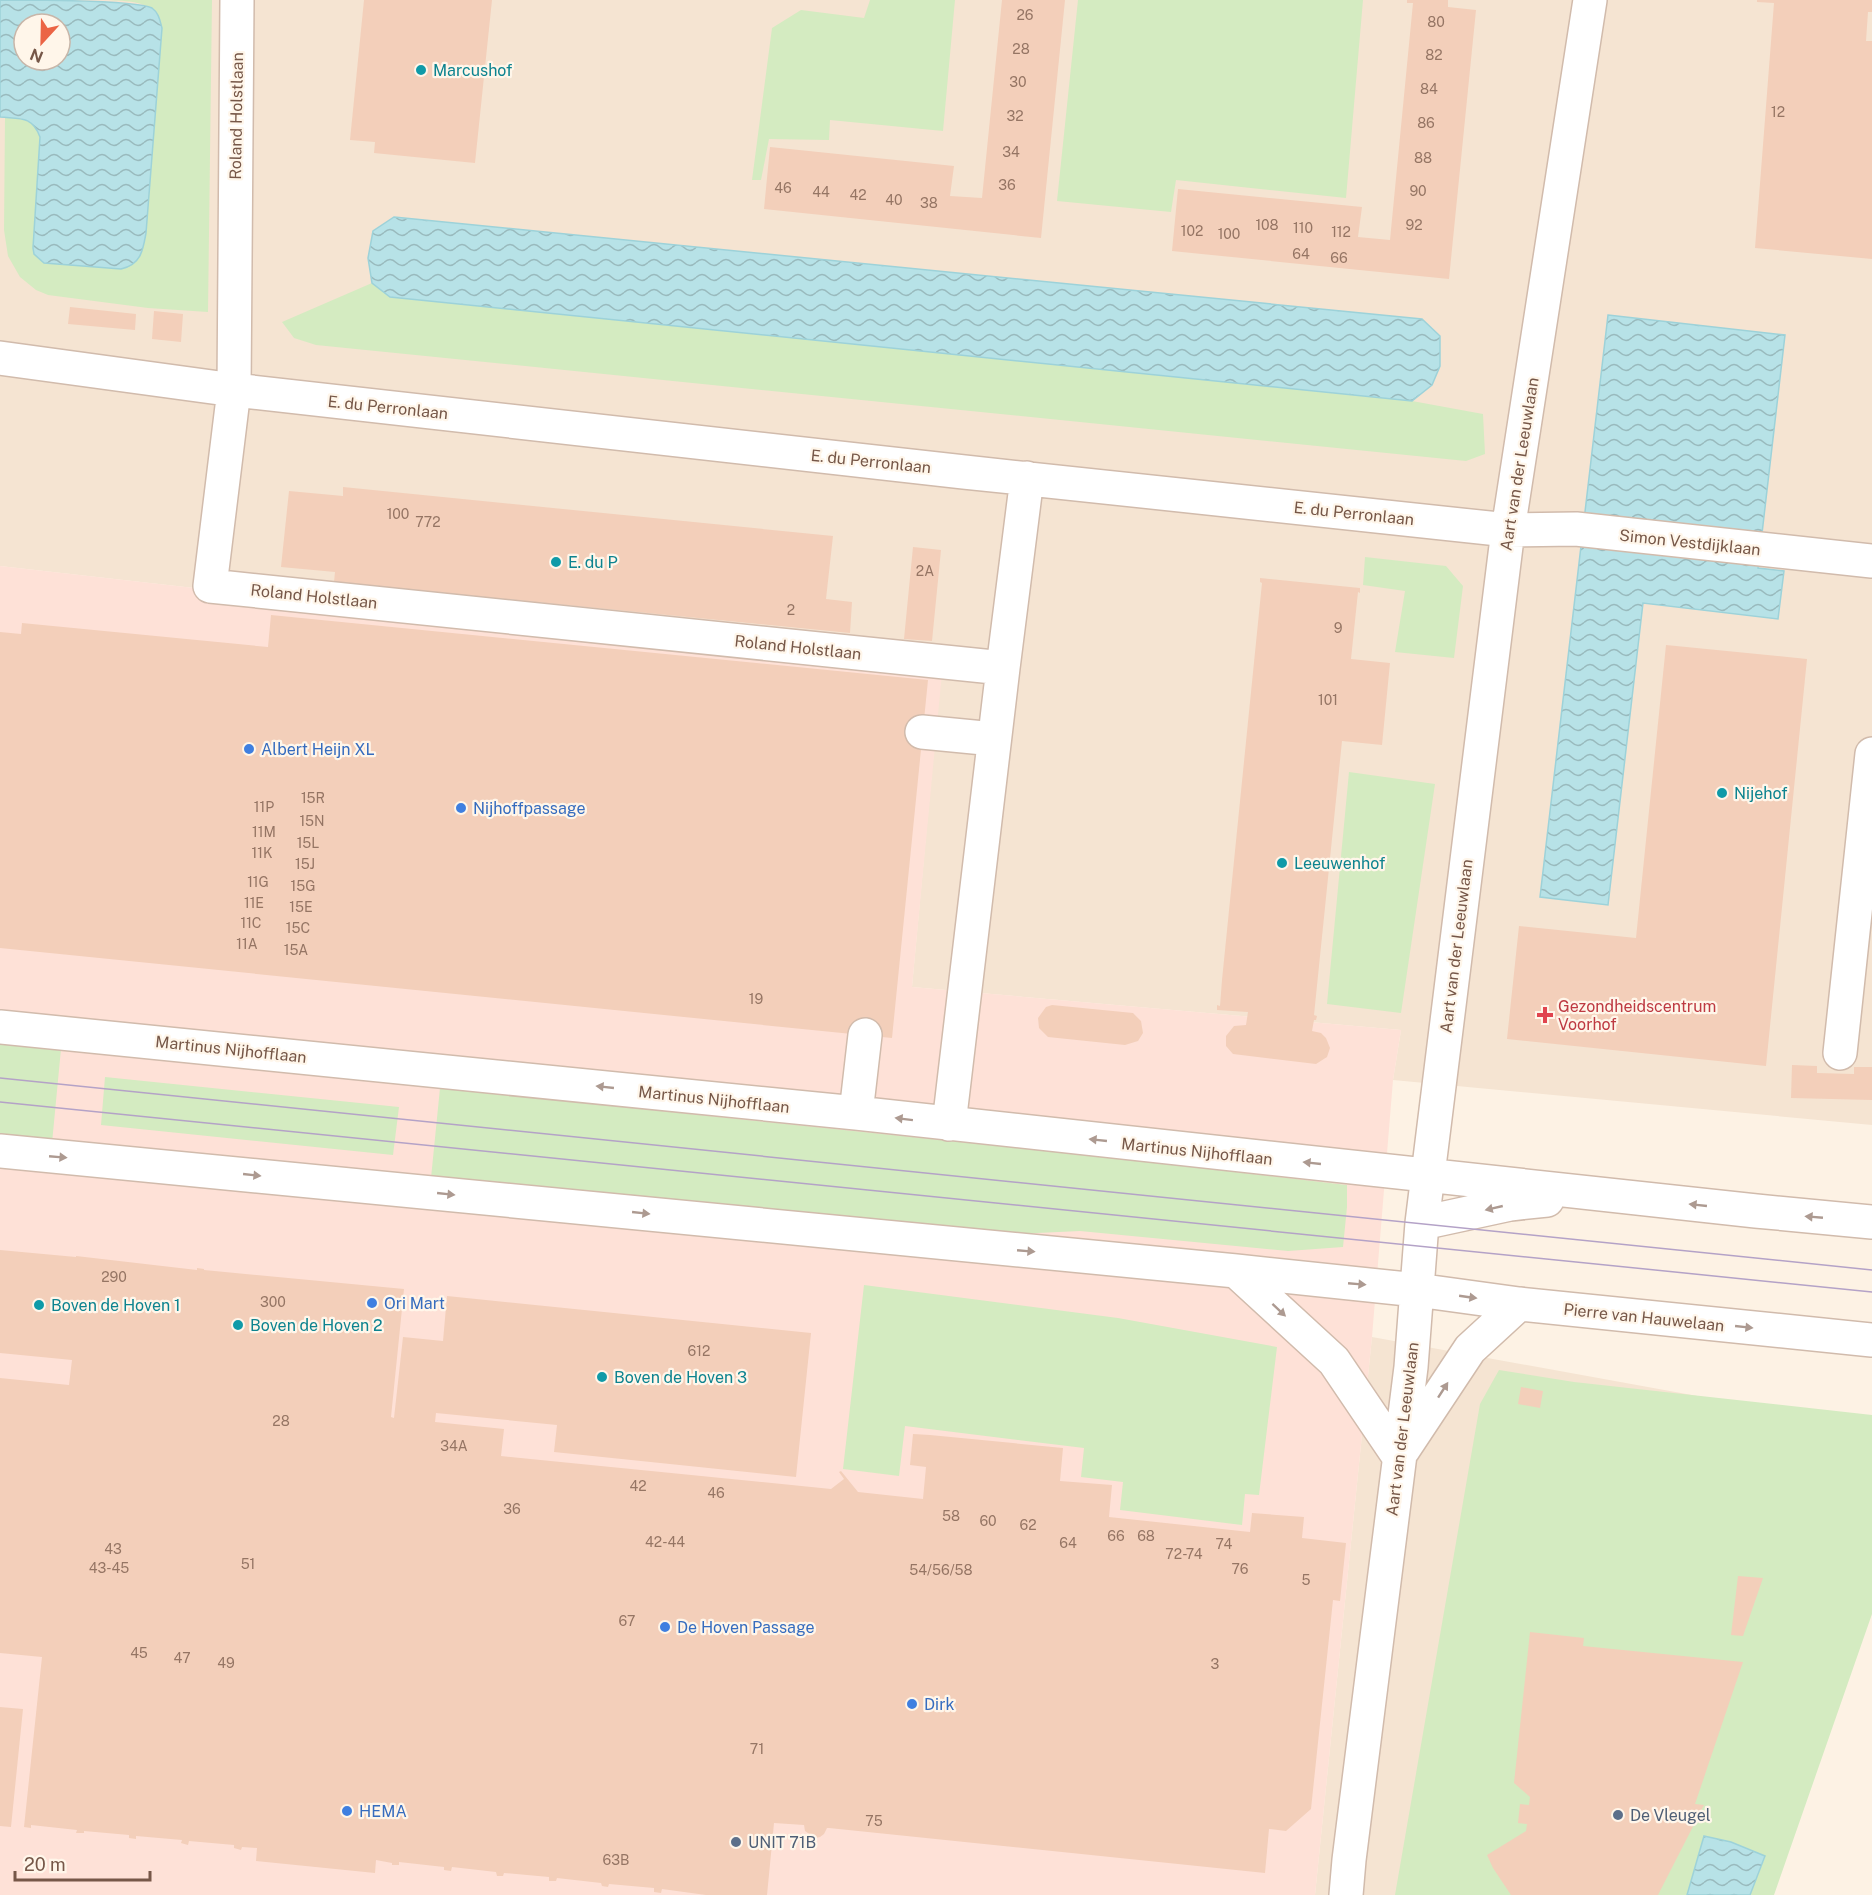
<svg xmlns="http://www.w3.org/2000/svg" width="1872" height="1895" font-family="'Public Sans',sans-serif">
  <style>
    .residential { fill: #f5e4d2; fill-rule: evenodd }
    .commercial { fill: #fee1d7 }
    .grass { fill: #d4ebc1 }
    .water { fill: url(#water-waves); stroke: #9dd2d9; stroke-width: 1.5; fill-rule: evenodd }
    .building { fill: #f3cfba }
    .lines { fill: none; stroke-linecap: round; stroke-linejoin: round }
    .minor-casing { stroke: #d1bbac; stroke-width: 36 }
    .minor { stroke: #fff; stroke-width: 33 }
    .tram { stroke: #b4a2c7; stroke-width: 1.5 }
    .oneway { fill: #ad9a91 }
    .culture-dot { fill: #0f9aa8; stroke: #fff6ea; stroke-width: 2 }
    .shop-dot { fill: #3f7fe0; stroke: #fff6ea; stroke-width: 2 }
    .health-dot { fill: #e0444e; stroke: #fff6ea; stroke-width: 2 }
    .service-dot { fill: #5c6f8a; stroke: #fff6ea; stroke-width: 2 }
    .labels { text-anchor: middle; stroke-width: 4.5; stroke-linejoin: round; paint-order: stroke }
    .number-label { font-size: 14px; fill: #957564 }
    .culture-label { font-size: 16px; fill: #0d838f; stroke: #fff6ea; text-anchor: start }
    .street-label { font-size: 16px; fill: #765748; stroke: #fff6ea }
    .shop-label { font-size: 16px; fill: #366cbe; stroke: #fff6ea; text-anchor: start }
    .health-label { font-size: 16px; fill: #be3a42; stroke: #fff6ea; text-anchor: start }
    .service-label { font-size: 16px; fill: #4e5e75; stroke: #fff6ea; text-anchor: start }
  </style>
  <defs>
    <pattern id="water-waves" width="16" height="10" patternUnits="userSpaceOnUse" patternTransform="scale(1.5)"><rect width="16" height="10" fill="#b7e2e7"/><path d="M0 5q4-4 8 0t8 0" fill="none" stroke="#99babd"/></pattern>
  </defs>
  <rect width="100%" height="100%" fill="#fdf2e4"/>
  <path class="residential" d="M 0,0 L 1872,0 L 1872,1125 L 1393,1080 L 1401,1030 L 912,987 L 941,673 L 0,566 ZM 24,24 L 60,24 L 60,60 L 24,60 Z
    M 1372,1337 L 1819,1418 L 1663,1895 L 1315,1895 Z"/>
  <path class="commercial" d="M 0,566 L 942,673 L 912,987 L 1401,1030 L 1393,1080 L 1372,1337 L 1315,1895 L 0,1895 Z"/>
  <path class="grass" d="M 105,0 L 212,0 L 208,312 L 148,308 L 48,295 L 36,290 L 20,277 L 8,256 L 4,230 L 5,117 C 22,119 34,119 40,136 L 33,248 L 35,254 L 44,263 L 121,269 L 129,267 L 157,13 C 144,0 123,1 105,0 Z
    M 870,0 L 955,0 L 943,131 L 830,120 L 829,140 L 769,139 L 761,180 L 752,180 L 772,28 L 801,10 L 864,18 Z
    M 1078,0 L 1363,0 L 1346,198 L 1176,180 L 1171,212 L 1057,201 Z
    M 372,283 L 390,297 L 1412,401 L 1483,414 L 1485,454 L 1466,461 L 316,345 L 294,338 L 282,322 Z
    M 1365,557 L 1446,566 L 1463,586 L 1454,658 L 1395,652 L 1405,591 L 1363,585 Z
    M 1349,772 L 1435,784 L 1401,1013 L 1327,1004 Z
    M 0,1043 L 61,1049 L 52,1143 L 0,1138 Z
    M 105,1077 L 399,1107 L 393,1155 L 101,1125 Z
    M 440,1088 L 1124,1159 L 1347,1185 L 1347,1207 L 1343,1247 L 1288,1251 L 1080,1231 L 974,1236 L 431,1178 Z
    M 864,1285 L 1118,1318 L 1277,1347 L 1259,1495 L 1245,1494 L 1242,1525 L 1120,1510 L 1123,1482 L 1081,1477 L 1084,1448 L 905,1426 L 899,1476 L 843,1469 Z
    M 1499,1370 L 1574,1382 L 1872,1415 L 1872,1614 L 1774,1895 L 1750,1895 L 1765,1857 L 1704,1836 L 1687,1895 L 1395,1895 L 1480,1404 Z"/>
  <path class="water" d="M 0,0 C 26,0 136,0 152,8 C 159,13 160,21 162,28 L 146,233 C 143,250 141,265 121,269 L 44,263 L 34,254 L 33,248 L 40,137 C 32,115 19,119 0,117 ZM 24,24 L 60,24 L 60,60 L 24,60 Z
    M 394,217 L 1422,319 L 1440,336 L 1440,366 L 1432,385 L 1412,401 L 390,297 L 372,283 L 368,258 L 373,231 Z
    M 1608,315 L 1785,335 L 1758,568 L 1784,571 L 1778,619 L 1643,603 L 1608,905 L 1540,897 Z
    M 1704,1836 L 1731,1842 L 1765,1856 L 1750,1895 L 1687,1895 Z"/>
  <path class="building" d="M 364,0 L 492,0 L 475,163 L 374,153 L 375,142 L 350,140 Z
    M 1002,0 L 1065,0 L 1041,238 L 764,209 L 770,147 L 954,166 L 950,196 L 982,198 Z
    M 1407,0 L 1448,0 L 1448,7 L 1476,10 L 1449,279 L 1172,251 L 1178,189 L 1362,207 L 1358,237 L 1390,240 L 1413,3 L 1407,3 Z
    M 1757,0 L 1872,0 L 1872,12 L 1868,12 L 1866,41 L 1872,41 L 1872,259 L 1755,248 L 1774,3 L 1757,2 Z
    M 70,307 L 136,314 L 135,330 L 68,324 Z
    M 154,311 L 183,314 L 181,342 L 152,339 Z
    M 343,487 L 833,536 L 826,599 L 852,602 L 850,633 L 334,582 L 335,572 L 281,567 L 289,491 L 343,496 Z
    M 913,547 L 941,550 L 932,641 L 904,639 Z
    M 1260,578 L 1360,588 L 1360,593 L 1358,592 L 1351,659 L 1390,663 L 1382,745 L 1342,741 L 1314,1015 L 1317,1016 L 1316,1020 L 1314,1020 L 1312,1031 L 1321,1033 L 1326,1038 L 1330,1048 L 1327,1057 L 1316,1064 L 1233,1054 L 1226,1046 L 1226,1036 L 1234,1026 L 1246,1025 L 1248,1012 L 1217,1010 L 1217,1005 L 1220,1006 L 1222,980 L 1262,583 L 1260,582 Z
    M 271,615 L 928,680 L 892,1038 L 0,948 L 0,632 L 21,634 L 22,623 L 268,647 Z
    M 1666,645 L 1807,659 L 1766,1066 L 1507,1039 L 1519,926 L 1636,938 Z
    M 1052,1005 L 1133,1013 L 1141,1021 L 1143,1033 L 1138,1041 L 1125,1045 L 1048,1037 L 1039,1028 L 1038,1018 L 1046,1007 Z
    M 1792,1065 L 1817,1066 L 1817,1073 L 1854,1074 L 1854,1067 L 1872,1067 L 1872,1100 L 1791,1098 Z
    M 0,1250 L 76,1257 L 76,1256 L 197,1270 L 197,1268 L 204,1269 L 204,1270 L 404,1289 L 391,1417 L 394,1418 L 403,1337 L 443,1341 L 447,1296 L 811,1333 L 796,1477 L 554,1452 L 557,1425 L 436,1413 L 435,1422 L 504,1429 L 501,1456 L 831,1489 L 844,1479 L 839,1472 L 841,1471 L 858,1492 L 923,1499 L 926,1467 L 910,1465 L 913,1434 L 930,1435 L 1063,1448 L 1060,1481 L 1112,1485 L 1109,1517 L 1250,1532 L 1252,1513 L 1304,1517 L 1302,1538 L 1346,1543 L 1340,1601 L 1333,1600 L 1311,1809 L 1286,1831 L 1269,1829 L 1265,1873 L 829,1828 L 827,1828 L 824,1834 L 820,1837 L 815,1838 L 805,1831 L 804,1825 L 774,1823 L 767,1895 L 706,1895 L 662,1889 L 661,1893 L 654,1892 L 654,1888 L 609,1884 L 608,1887 L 602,1886 L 601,1883 L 557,1878 L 556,1881 L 549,1881 L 549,1877 L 504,1873 L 503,1876 L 497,1876 L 496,1872 L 452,1867 L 451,1871 L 444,1870 L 444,1867 L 399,1862 L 399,1865 L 392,1865 L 392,1863 L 376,1860 L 375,1873 L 256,1861 L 257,1848 L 242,1847 L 241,1850 L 234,1848 L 234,1845 L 189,1841 L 188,1845 L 181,1843 L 182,1840 L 136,1836 L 136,1839 L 129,1838 L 129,1835 L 84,1831 L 84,1833 L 76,1833 L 77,1830 L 31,1825 L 31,1828 L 24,1827 L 42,1657 L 0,1653 L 0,1378 L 69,1385 L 72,1360 L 0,1353 Z
    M 1521,1387 L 1543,1391 L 1540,1408 L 1518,1404 Z
    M 1738,1576 L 1763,1578 L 1743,1636 L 1731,1635 Z
    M 1530,1632 L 1584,1638 L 1583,1646 L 1743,1662 L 1695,1804 L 1704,1805 L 1658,1895 L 1511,1895 L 1493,1868 L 1487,1855 L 1526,1831 L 1527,1824 L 1518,1823 L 1520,1804 L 1529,1805 L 1530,1797 L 1514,1783 Z
    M 0,1707 L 23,1709 L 11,1827 L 0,1826 Z"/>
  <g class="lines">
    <defs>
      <path id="minor" d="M 237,0 L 234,390 L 210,586 L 1003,668
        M 0,358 L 234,390 L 964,472 L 1508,530 L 1576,529 L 1872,561
        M 922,732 L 994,739
        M 0,1027 L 856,1113 L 1756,1211 L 1872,1222
        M 1840,1053 L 1872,754
        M 856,1113 L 865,1035
        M 949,1124 L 1003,668 L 1027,478
        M 0,1151 L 1236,1271 L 1417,1290 L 1519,1304 L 1872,1340
        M 1422,1223 L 1510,1204 L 1547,1200
        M 1236,1271 L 1334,1361 L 1399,1457
        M 1403,1450 L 1470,1349 L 1519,1304
        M 1346,1895 L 1349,1860 L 1411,1367 L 1422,1223 L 1508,530 L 1590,0"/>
    </defs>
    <use href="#minor" class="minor-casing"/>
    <use href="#minor" class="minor"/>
    <path class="tram" d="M 0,1078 L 1872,1270
      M 0,1102 L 1872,1292"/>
  </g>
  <defs><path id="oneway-solid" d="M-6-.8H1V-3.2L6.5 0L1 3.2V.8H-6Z" transform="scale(1.5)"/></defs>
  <g class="oneway">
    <use href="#oneway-solid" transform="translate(605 1087) rotate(-174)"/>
    <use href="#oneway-solid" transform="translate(904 1119) rotate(-173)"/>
    <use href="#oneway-solid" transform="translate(1098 1140) rotate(-174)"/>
    <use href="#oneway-solid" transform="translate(58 1157) rotate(5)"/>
    <use href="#oneway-solid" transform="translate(1312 1163) rotate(-174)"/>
    <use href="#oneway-solid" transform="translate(252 1175) rotate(6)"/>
    <use href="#oneway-solid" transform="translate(446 1194) rotate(6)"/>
    <use href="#oneway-solid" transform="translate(1698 1205) rotate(-174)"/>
    <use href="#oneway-solid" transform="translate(1494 1208) rotate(167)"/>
    <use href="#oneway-solid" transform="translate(641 1213) rotate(6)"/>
    <use href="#oneway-solid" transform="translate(1814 1217) rotate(-175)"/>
    <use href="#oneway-solid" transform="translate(1026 1251) rotate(5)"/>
    <use href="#oneway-solid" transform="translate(1357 1284) rotate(5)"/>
    <use href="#oneway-solid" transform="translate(1468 1297) rotate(8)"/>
    <use href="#oneway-solid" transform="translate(1279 1310) rotate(43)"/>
    <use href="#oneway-solid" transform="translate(1744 1327) rotate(6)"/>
    <use href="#oneway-solid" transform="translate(1443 1390) rotate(-57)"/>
  </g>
  <g class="culture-dot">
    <circle cx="421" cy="70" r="6"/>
    <circle cx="556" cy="562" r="6"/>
    <circle cx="1722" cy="793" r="6"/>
    <circle cx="1282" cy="863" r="6"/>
    <circle cx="39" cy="1305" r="6"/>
    <circle cx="238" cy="1325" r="6"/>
    <circle cx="602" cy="1377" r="6"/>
  </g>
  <g class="shop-dot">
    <circle cx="249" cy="749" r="6"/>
    <circle cx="461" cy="808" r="6"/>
    <circle cx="372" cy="1303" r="6"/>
    <circle cx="665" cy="1627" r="6"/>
    <circle cx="912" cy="1704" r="6"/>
    <circle cx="347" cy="1811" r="6"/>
  </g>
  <path class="health-dot" d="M1542 1006h6v6h6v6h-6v6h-6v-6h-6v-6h6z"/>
  <g class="service-dot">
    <circle cx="1618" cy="1815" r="6"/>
    <circle cx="736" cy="1842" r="6"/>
  </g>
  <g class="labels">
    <g class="number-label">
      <text x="1025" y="20">26</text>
      <text x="1436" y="27">80</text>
      <text x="1021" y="54">28</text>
      <text x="1434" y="60">82</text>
      <text x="1018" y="87">30</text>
      <text x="1429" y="94">84</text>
      <text x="1778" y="117">12</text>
      <text x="1015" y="121">32</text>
      <text x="1426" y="128">86</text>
      <text x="1011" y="157">34</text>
      <text x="1423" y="163">88</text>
      <text x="1007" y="190">36</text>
      <text x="783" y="193">46</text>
      <text x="1418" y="196">90</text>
      <text x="821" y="197">44</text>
      <text x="858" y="200">42</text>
      <text x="894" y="205">40</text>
      <text x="929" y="208">38</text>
      <text x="1267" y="230">108</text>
      <text x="1414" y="230">92</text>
      <text x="1303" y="233">110</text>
      <text x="1192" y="236">102</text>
      <text x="1341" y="237">112</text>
      <text x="1229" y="239">100</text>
      <text x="1301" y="259">64</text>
      <text x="1339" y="263">66</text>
      <text x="398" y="519">100</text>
      <text x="428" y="527">772</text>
      <text x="925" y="576">2A</text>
      <text x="791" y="615">2</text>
      <text x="1338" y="633">9</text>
      <text x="1328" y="705">101</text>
      <text x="313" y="803">15R</text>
      <text x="264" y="812">11P</text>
      <text x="312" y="826">15N</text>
      <text x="264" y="837">11M</text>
      <text x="308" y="848">15L</text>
      <text x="262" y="858">11K</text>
      <text x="305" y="869">15J</text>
      <text x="258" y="887">11G</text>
      <text x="303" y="891">15G</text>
      <text x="254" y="908">11E</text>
      <text x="301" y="912">15E</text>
      <text x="251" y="928">11C</text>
      <text x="298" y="933">15C</text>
      <text x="247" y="949">11A</text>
      <text x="296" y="955">15A</text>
      <text x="756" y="1004">19</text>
      <text x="114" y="1282">290</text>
      <text x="273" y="1307">300</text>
      <text x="699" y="1356">612</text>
      <text x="281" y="1426">28</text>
      <text x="454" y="1451">34A</text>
      <text x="638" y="1491">42</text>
      <text x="716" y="1498">46</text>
      <text x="512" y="1514">36</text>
      <text x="951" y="1521">58</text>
      <text x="988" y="1526">60</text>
      <text x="1028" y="1530">62</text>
      <text x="1116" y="1541">66</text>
      <text x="1146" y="1541">68</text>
      <text x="665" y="1547">42-44</text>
      <text x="1068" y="1548">64</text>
      <text x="1224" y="1549">74</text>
      <text x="113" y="1554">43</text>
      <text x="1184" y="1559">72-74</text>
      <text x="248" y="1569">51</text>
      <text x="109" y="1573">43-45</text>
      <text x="1240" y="1574">76</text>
      <text x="941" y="1575">54/56/58</text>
      <text x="1306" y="1585">5</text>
      <text x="627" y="1626">67</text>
      <text x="139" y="1658">45</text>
      <text x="182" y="1663">47</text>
      <text x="226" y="1668">49</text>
      <text x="1215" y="1669">3</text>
      <text x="757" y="1754">71</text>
      <text x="874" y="1826">75</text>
      <text x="616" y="1865">63B</text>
    </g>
    <g class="culture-label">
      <text x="433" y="76">Marcushof</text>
      <text x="568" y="568">E. du P</text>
      <text x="1734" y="799">Nijehof</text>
      <text x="1294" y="869">Leeuwenhof</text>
      <text x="51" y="1311">Boven de Hoven 1</text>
      <text x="250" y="1331">Boven de Hoven 2</text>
      <text x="614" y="1383">Boven de Hoven 3</text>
    </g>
    <g class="street-label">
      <text transform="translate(236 116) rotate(-89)" y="6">Roland Holstlaan</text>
      <text transform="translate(388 407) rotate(6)" y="6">E. du Perronlaan</text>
      <text transform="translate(871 461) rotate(6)" y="6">E. du Perronlaan</text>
      <text transform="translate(1519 464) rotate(-81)" y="6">Aart van der Leeuwlaan</text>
      <text transform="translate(1354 513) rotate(6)" y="6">E. du Perronlaan</text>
      <text transform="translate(1690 542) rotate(6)" y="6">Simon Vestdijklaan</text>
      <text transform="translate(314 596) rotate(6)" y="6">Roland Holstlaan</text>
      <text transform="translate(798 647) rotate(6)" y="6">Roland Holstlaan</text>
      <text transform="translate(1456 946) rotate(-83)" y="6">Aart van der Leeuwlaan</text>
      <text transform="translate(231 1049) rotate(6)" y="6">Martinus Nijhofflaan</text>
      <text transform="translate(714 1099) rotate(6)" y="6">Martinus Nijhofflaan</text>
      <text transform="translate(1197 1151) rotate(6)" y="6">Martinus Nijhofflaan</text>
      <text transform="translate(1644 1317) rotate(6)" y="6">Pierre van Hauwelaan</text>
      <text transform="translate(1402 1429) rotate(-83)" y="6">Aart van der Leeuwlaan</text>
    </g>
    <g class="shop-label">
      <text x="261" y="755">Albert Heijn XL</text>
      <text x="473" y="814">Nijhoffpassage</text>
      <text x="384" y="1309">Ori Mart</text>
      <text x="677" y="1633">De Hoven Passage</text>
      <text x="924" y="1710">Dirk</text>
      <text x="359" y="1817">HEMA</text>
    </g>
    <g class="health-label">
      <text x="1558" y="1012">Gezondheidscentrum<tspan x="1558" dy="18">Voorhof</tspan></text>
    </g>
    <g class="service-label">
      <text x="1630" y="1821">De Vleugel</text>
      <text x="748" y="1848">UNIT 71B</text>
    </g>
  </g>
  <g transform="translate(42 42) rotate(202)"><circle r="28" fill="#fff6ea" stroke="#c8b6a9" stroke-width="1.5"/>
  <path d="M0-4.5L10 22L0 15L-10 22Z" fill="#eb6445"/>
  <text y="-9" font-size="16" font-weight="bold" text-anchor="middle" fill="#765748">N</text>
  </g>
  <path d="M15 1871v9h135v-9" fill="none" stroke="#765748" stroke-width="3"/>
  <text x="24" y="1871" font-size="18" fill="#765748" stroke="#fff6ea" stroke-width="4.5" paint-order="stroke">20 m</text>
</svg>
